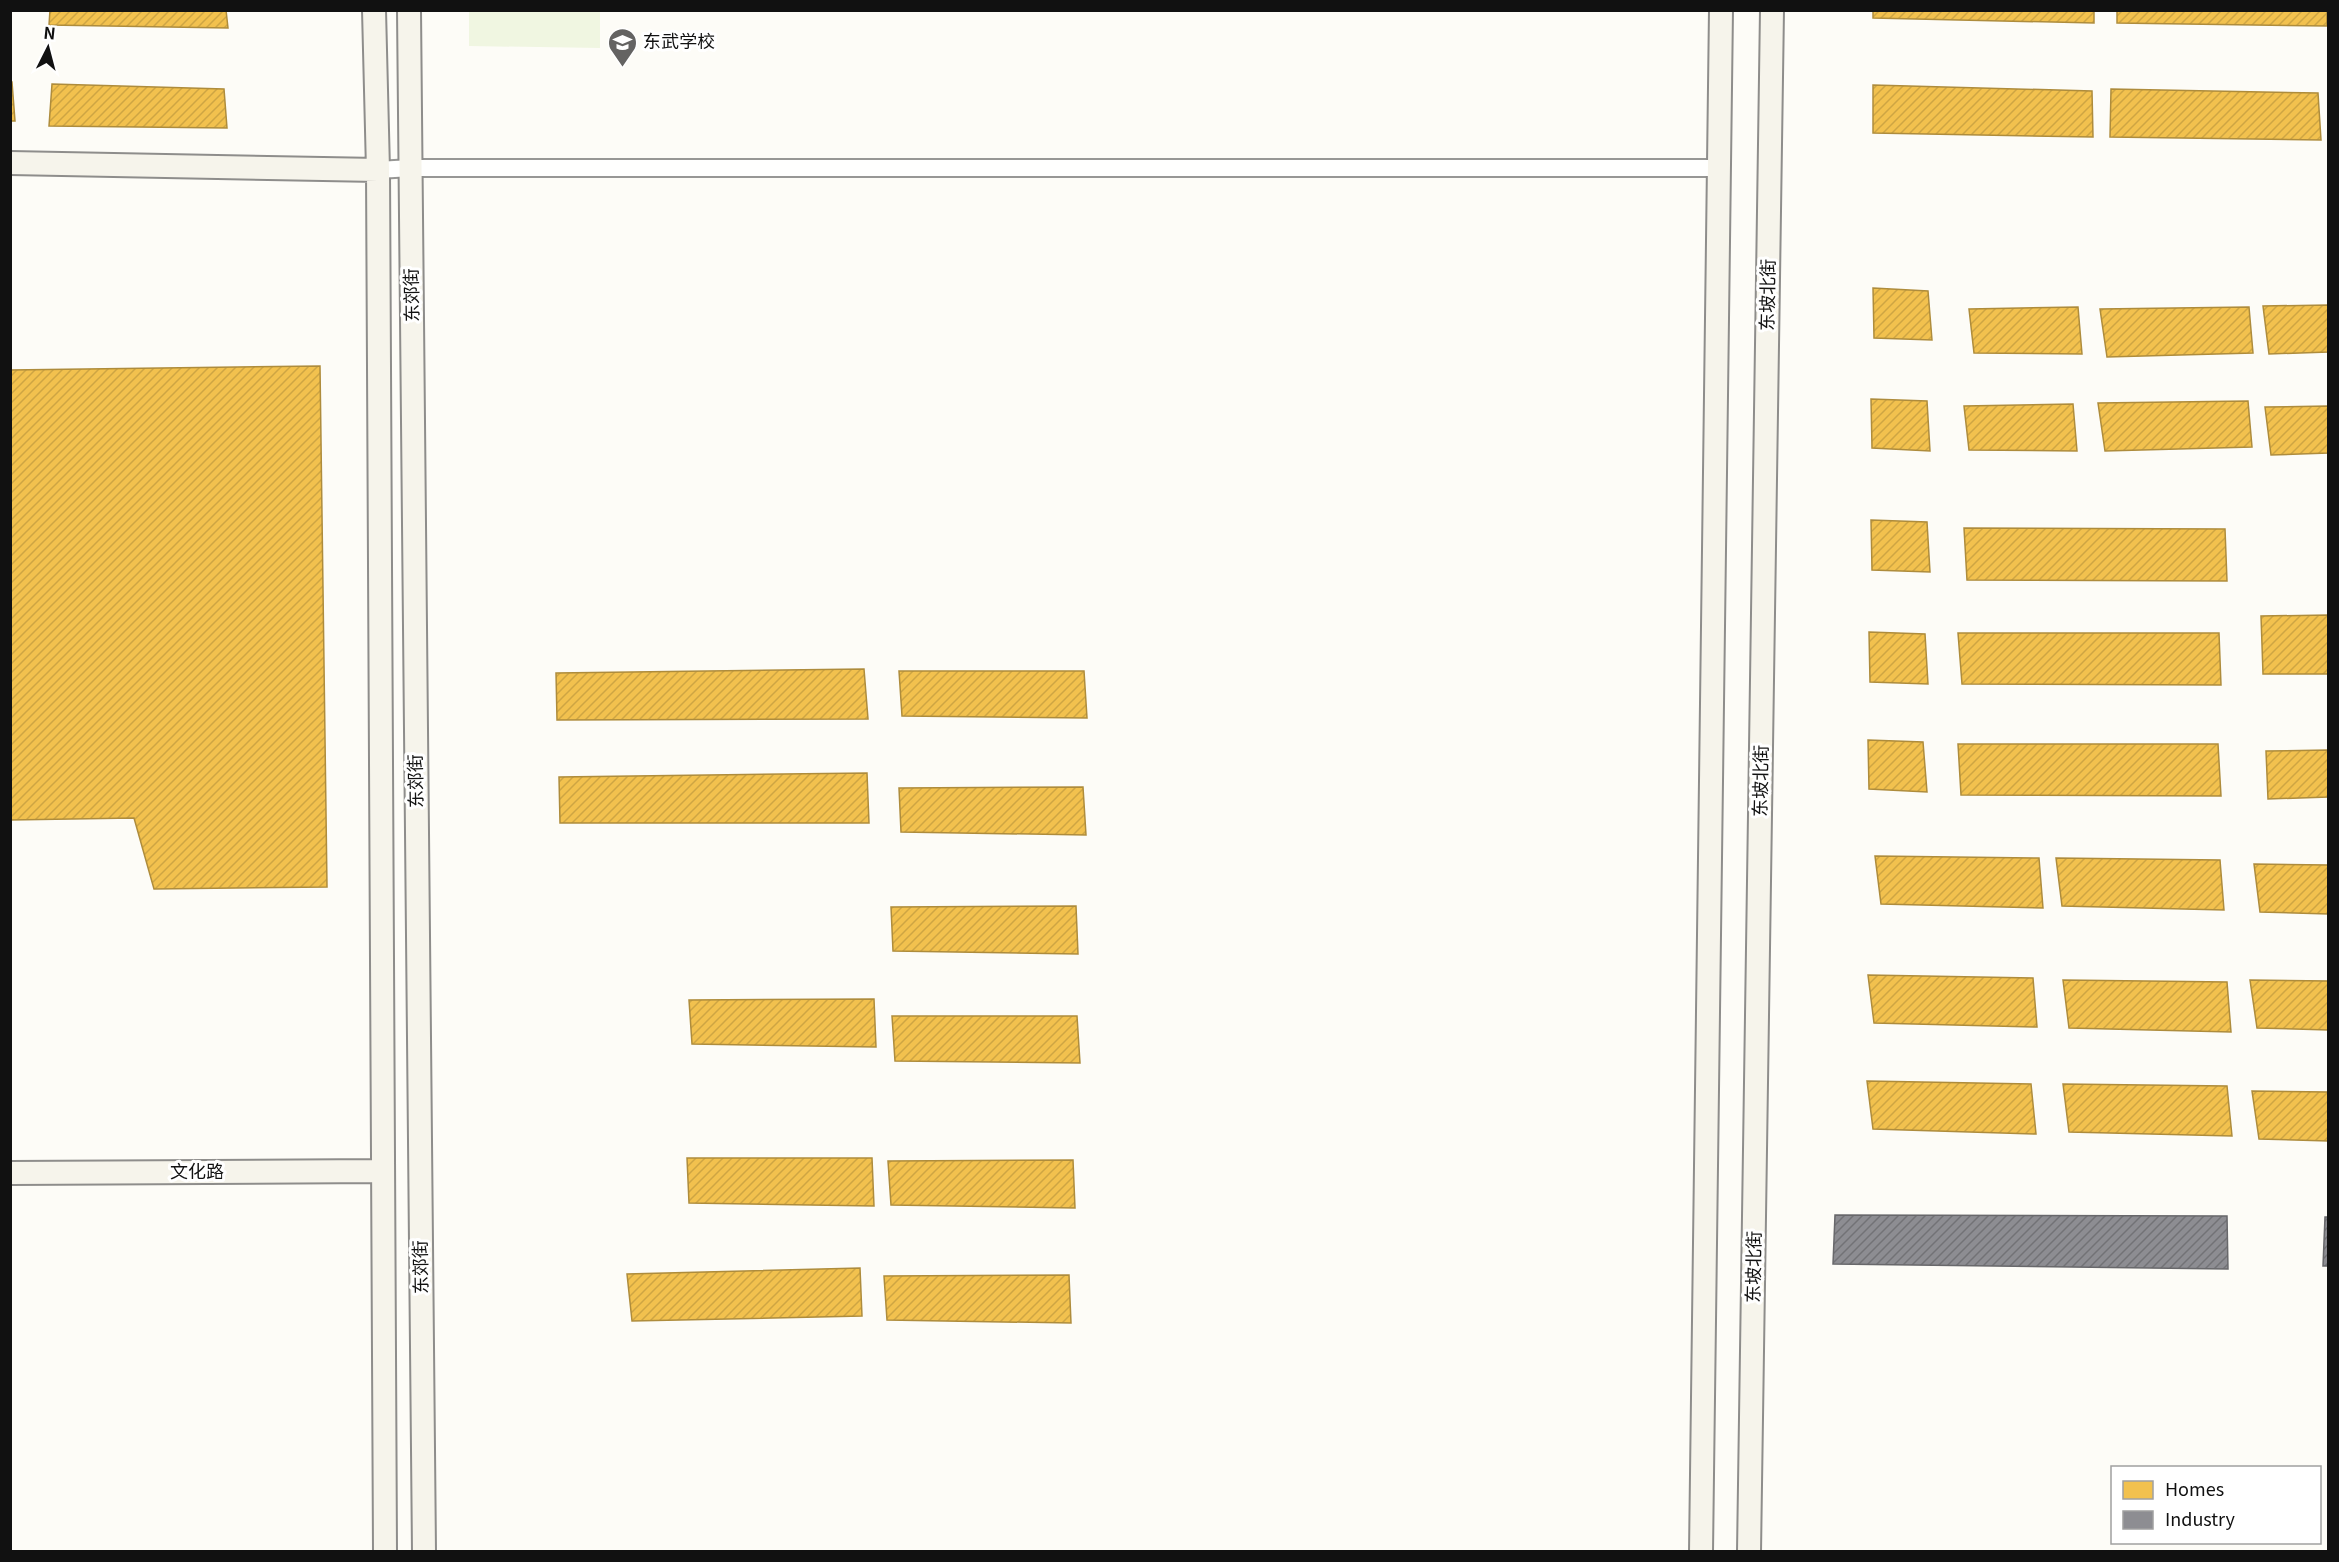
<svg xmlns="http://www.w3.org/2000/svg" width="2339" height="1562" font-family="Georgia,'Noto Sans SC',serif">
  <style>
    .pitch { fill: #f0f6e1 }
    .homes { fill: url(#homes-hatch); stroke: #ae8c3c; stroke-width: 1.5 }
    .industry { fill: url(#industry-hatch); stroke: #68686b; stroke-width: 1.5 }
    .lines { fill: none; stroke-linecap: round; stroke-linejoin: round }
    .street-casing { stroke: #979795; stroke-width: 20 }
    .secondary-casing { stroke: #8e8d8b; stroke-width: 26 }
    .street { stroke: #fffffe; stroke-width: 16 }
    .secondary { stroke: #f6f4eb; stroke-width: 22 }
    .labels { text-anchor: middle; stroke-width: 6; stroke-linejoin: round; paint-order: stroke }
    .poi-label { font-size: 18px; fill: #111; stroke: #fff; text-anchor: start }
    .street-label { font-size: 18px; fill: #111; stroke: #fff }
  </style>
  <defs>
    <pattern id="homes-hatch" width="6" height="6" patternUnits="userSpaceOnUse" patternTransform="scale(1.5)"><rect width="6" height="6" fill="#f2c14e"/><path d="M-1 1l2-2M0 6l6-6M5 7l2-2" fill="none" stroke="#cea543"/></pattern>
    <pattern id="industry-hatch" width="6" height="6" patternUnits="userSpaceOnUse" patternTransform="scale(1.5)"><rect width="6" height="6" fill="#8d8d92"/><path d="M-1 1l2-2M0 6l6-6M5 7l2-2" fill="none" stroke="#727276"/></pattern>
  </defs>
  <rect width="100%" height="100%" fill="#fdfcf7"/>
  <path class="pitch" d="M 469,11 L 600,11 L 600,48 L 469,46 Z"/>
  <path class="homes" d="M 50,10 L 226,10 L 228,28 L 49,25 Z
    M 1873,10 L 2094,10 L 2094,23 L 1873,18 Z
    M 2117,10 L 2327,10 L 2327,26 L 2117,23 Z
    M 10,82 L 12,82 L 15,121 L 10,121 Z
    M 52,84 L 224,89 L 227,128 L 49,126 Z
    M 1873,85 L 2092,91 L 2093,137 L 1873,133 Z
    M 2111,89 L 2318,93 L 2321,140 L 2110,137 Z
    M 1873,288 L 1928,291 L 1932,340 L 1874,338 Z
    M 2328,305 L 2328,352 L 2269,354 L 2263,306 Z
    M 2078,307 L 2082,354 L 1974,353 L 1969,309 Z
    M 2249,307 L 2253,353 L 2107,357 L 2100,309 Z
    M 320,366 L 327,887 L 154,889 L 134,818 L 10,820 L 10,370 Z
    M 1871,399 L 1927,401 L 1930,451 L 1872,448 Z
    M 2248,401 L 2252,447 L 2105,451 L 2098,403 Z
    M 2073,404 L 2077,451 L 1969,450 L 1964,406 Z
    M 2328,406 L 2328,453 L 2271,455 L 2265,407 Z
    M 1871,520 L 1927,522 L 1930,572 L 1872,570 Z
    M 1964,528 L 2225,529 L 2227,581 L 1967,580 Z
    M 2328,615 L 2328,674 L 2263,674 L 2261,616 Z
    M 1869,632 L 1925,634 L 1928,684 L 1870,682 Z
    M 1958,633 L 2219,633 L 2221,685 L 1962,684 Z
    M 864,669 L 868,719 L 557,720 L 556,673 Z
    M 899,671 L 1084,671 L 1087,718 L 902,716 Z
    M 1868,740 L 1923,742 L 1927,792 L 1869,789 Z
    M 1958,744 L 2218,744 L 2221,796 L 1961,795 Z
    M 2328,750 L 2328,797 L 2268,799 L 2266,751 Z
    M 867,773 L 869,823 L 560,823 L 559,777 Z
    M 1083,787 L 1086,835 L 901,832 L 899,788 Z
    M 1875,856 L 2039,858 L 2043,908 L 1881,904 Z
    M 2056,858 L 2220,860 L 2224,910 L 2062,906 Z
    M 2254,864 L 2328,865 L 2328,914 L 2260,912 Z
    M 1076,906 L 1078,954 L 893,951 L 891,907 Z
    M 1868,975 L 2033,978 L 2037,1027 L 1874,1023 Z
    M 2063,980 L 2227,982 L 2231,1032 L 2069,1028 Z
    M 2250,980 L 2328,981 L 2328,1030 L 2257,1028 Z
    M 874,999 L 876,1047 L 692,1044 L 689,1000 Z
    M 892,1016 L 1077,1016 L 1080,1063 L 895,1061 Z
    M 1867,1081 L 2031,1084 L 2036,1134 L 1873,1129 Z
    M 2063,1084 L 2227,1086 L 2232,1136 L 2069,1132 Z
    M 2252,1091 L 2328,1092 L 2328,1141 L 2259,1139 Z
    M 687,1158 L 872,1158 L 874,1206 L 689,1203 Z
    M 1073,1160 L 1075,1208 L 891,1205 L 888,1161 Z
    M 860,1268 L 862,1316 L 632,1321 L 627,1274 Z
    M 1069,1275 L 1071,1323 L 887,1320 L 884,1276 Z"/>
  <path class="industry" d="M 1835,1215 L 2227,1216 L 2228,1269 L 1833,1264 Z
    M 2325,1217 L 2328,1217 L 2328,1266 L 2323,1266 Z"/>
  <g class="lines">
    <defs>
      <path id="street" d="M 378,170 L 411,168 L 1719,168"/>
      <path id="secondary" d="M 374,10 L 378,170 L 385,1552
        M 409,10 L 424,1552
        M 10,163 L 378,170
        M 10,1173 L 383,1171
        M 1701,1552 L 1721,10
        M 1749,1552 L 1772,10"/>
    </defs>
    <use href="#street" class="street-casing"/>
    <use href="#secondary" class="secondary-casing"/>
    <use href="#street" class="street"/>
    <use href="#secondary" class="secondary"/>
  </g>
  <defs>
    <symbol id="school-pin" viewBox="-11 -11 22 30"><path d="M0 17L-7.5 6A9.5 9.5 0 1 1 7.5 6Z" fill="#646362" stroke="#fff"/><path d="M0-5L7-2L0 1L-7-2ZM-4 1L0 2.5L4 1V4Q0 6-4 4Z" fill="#fff"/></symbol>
  </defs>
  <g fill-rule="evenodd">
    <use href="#school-pin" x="606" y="26" width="33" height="45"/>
  </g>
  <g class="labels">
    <g class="poi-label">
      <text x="643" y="48">东武学校</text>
    </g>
    <g class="street-label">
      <text transform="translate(412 295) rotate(-91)" y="6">东郊街</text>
      <text transform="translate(1768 295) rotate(-89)" y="6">东坡北街</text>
      <text transform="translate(416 781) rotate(-91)" y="6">东郊街</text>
      <text transform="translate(1761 781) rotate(-89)" y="6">东坡北街</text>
      <text x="197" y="1178">文化路</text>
      <text transform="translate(421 1267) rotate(-91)" y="6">东郊街</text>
      <text transform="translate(1754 1267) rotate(-89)" y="6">东坡北街</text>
    </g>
  </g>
  <rect width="2339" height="1562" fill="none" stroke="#111111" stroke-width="24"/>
  <rect x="2111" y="1466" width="210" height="78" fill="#ffffff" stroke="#a0a0a0" stroke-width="1.5"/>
  <rect x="2123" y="1481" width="30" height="18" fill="#f2c14e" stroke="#a0a0a0" stroke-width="1.5"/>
  <text x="2165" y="1496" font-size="18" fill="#111111">Homes</text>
  <rect x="2123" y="1511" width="30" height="18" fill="#8d8d92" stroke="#a0a0a0" stroke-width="1.5"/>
  <text x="2165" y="1526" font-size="18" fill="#111111">Industry</text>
  <g transform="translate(48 48) rotate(6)" stroke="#ffffff" stroke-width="4.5" paint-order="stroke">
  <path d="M0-4.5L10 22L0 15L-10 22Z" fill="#111111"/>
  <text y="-9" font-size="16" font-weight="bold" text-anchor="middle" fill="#111111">N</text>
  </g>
</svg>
